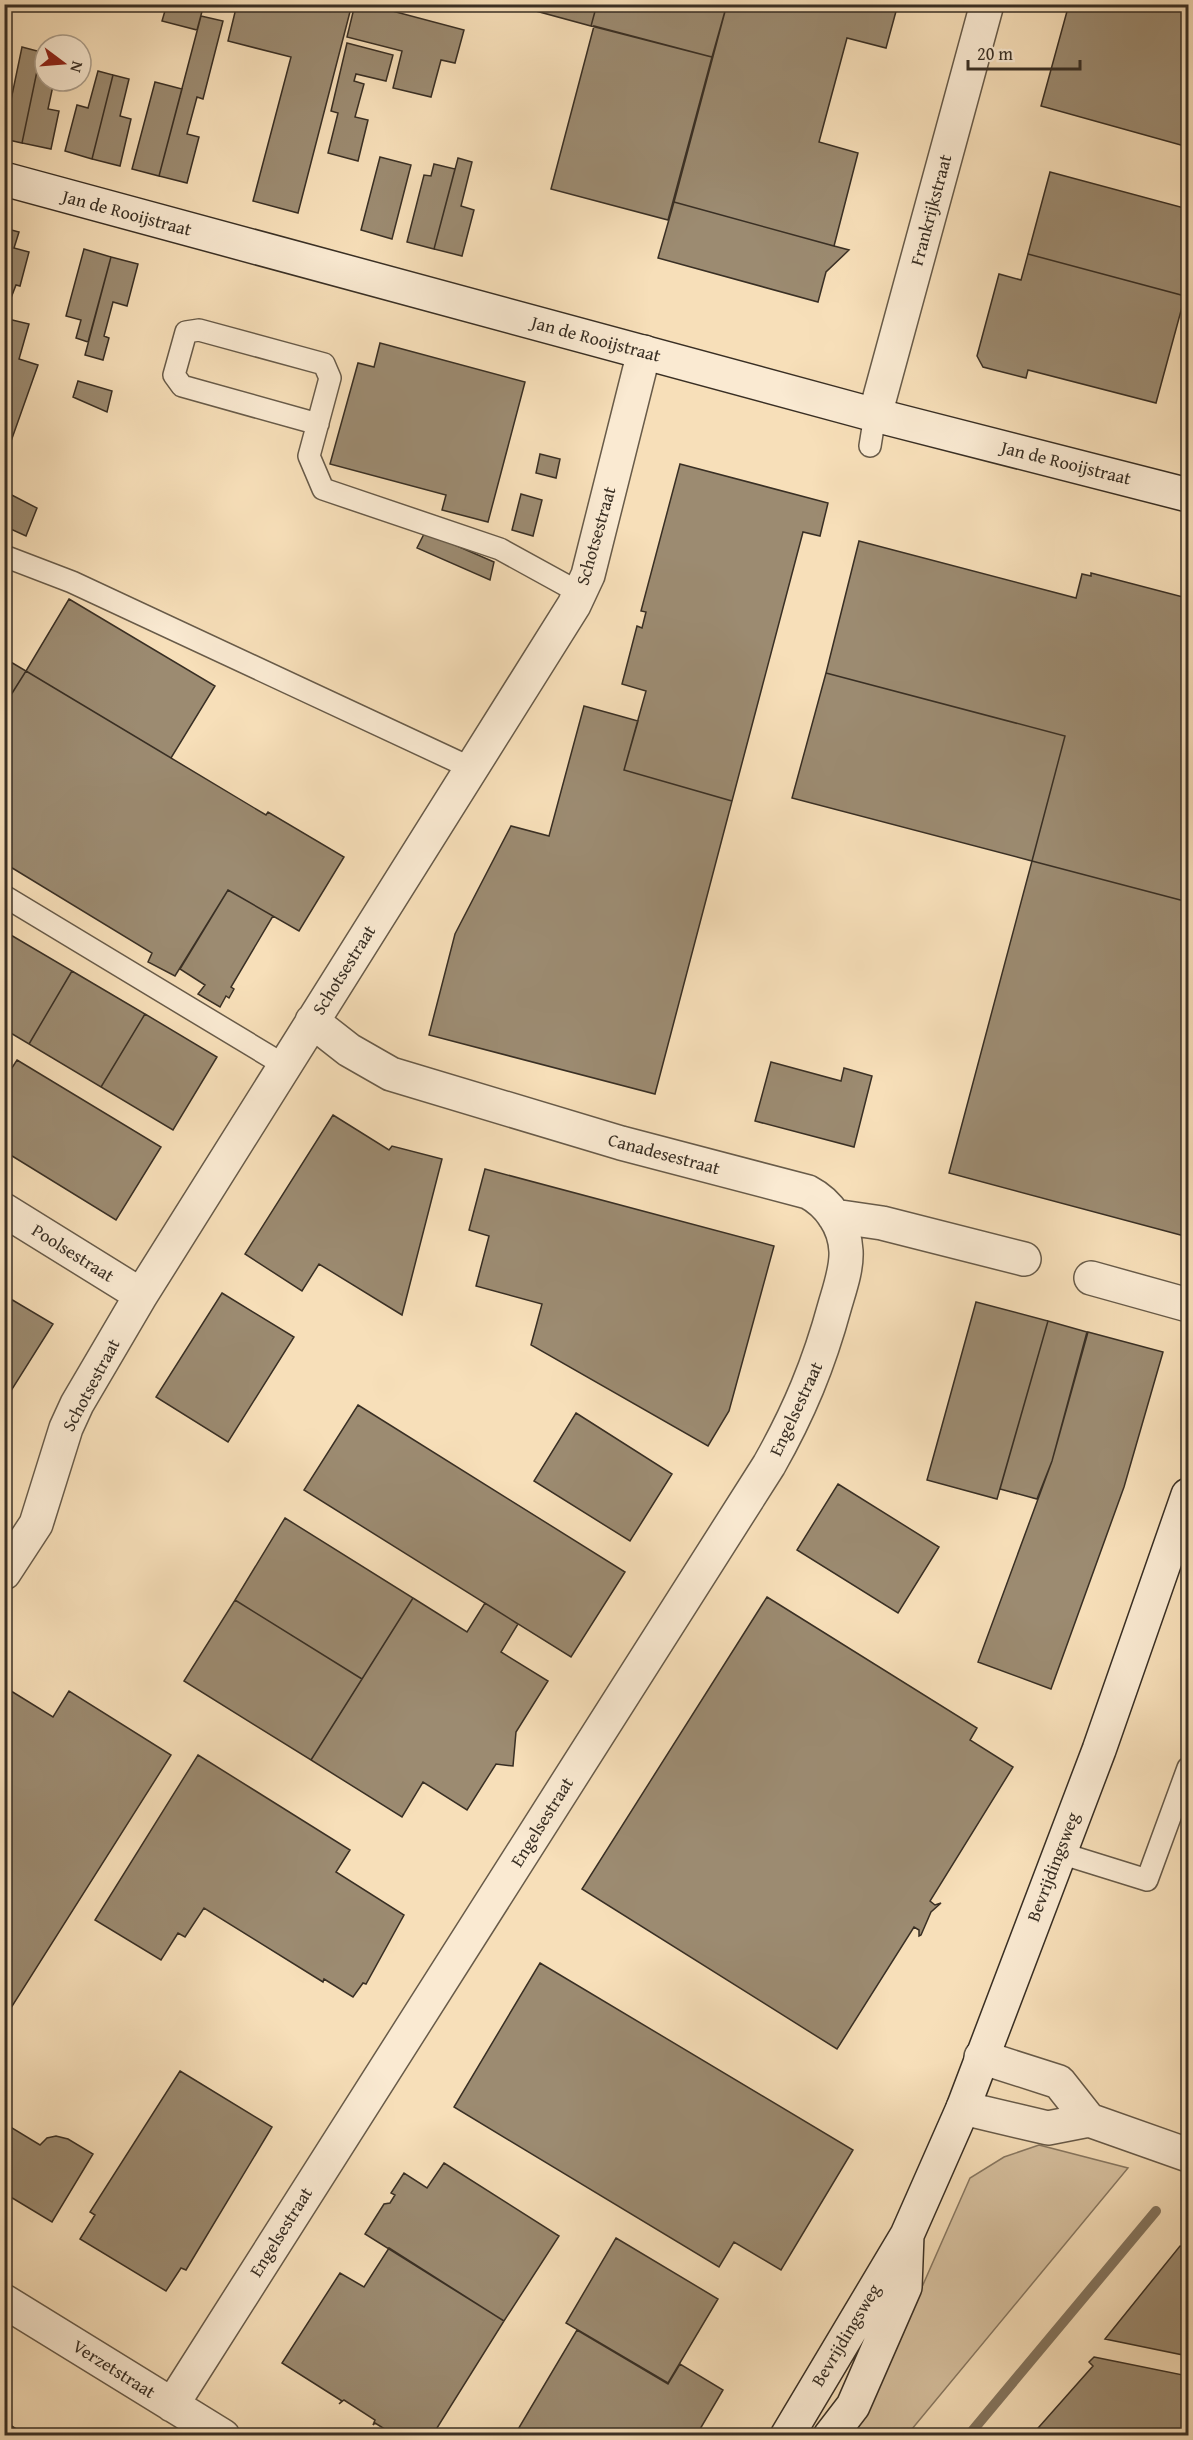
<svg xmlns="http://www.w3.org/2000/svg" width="1193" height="2440" font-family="'Gentium Book Plus',serif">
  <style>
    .green { fill: #d7c1a0; stroke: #887862; stroke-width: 1.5 }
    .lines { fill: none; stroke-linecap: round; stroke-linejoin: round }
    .stream { stroke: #84755f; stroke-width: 10 }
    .building { fill: #9c8b71; stroke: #392f24; stroke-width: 1.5 }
    .lane-casing { stroke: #685b49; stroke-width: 24 }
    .street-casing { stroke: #685b49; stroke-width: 36 }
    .secondary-casing { stroke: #392f24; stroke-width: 36 }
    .lane { stroke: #faead2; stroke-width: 21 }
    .street { stroke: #faead2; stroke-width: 33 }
    .secondary { stroke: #faead2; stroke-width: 33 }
    .labels { text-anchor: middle; stroke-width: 4.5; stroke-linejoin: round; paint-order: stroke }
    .street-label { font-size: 18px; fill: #392f24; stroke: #faead2 }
  </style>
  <rect width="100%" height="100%" fill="#f7dfb9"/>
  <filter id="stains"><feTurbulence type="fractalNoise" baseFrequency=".00333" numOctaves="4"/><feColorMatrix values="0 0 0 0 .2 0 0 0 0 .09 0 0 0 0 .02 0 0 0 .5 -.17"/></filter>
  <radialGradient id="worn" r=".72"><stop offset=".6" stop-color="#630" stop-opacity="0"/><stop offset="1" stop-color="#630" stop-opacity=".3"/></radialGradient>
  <path class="green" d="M 1039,2145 L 1128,2168 L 907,2435 L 844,2436 L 907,2321 L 970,2178 L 1004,2157 Z"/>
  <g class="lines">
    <path class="stream" d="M 968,2436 L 1156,2211"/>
  </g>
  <path class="building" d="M 167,4 L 204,4 L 197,30 L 162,21 Z
    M 237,4 L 352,4 L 298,213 L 253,201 L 291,57 L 228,41 Z
    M 355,4 L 366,4 L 464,30 L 455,63 L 441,60 L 431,97 L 393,88 L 402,51 L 347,37 Z
    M 510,4 L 597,4 L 591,26 Z
    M 597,4 L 727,4 L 712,57 L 591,26 Z
    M 727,4 L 898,4 L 886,48 L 847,38 L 819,142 L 858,153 L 834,246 L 674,202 Z
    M 1069,4 L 1188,4 L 1188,147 L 1041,106 Z
    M 201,16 L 223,21 L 203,99 L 197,97 L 187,134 L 199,137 L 187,183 L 159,176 Z
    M 594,26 L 712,57 L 668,220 L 551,189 Z
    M 347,43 L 393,55 L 386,81 L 356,74 L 354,81 L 364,84 L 355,117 L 368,120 L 358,161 L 328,153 L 338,113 L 331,111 Z
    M 22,47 L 41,52 L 22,143 L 4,139 L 4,99 L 11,100 Z
    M 41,52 L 45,52 L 45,81 L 54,81 L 48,109 L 59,111 L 51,149 L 22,143 Z
    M 98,71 L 113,75 L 92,159 L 65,151 L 77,105 L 88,108 Z
    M 113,75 L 129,79 L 120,116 L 131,119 L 120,166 L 92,159 Z
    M 155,82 L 182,89 L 159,176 L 132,169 Z
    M 380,157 L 411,165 L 392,239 L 361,230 Z
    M 458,158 L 472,162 L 461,206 L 474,210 L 462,256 L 434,249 Z
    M 434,164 L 455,169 L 434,249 L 407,242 L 424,175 L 431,176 Z
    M 1050,172 L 1188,209 L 1188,284 L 1185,296 L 1028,254 Z
    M 674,202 L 834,246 L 849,250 L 826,272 L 818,302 L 658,258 Z
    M 4,228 L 19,232 L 14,248 L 29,252 L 20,286 L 16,285 L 4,316 Z
    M 84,249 L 111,257 L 88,342 L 76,338 L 81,320 L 66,316 Z
    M 1028,254 L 1185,296 L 1156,403 L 1028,370 L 1026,378 L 983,367 L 977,356 L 999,274 L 1021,280 Z
    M 111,257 L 138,264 L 127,306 L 113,302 L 104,336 L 109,338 L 103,360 L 85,355 Z
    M 4,318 L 29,324 L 19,359 L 38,365 L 4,461 Z
    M 380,343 L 525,382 L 488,522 L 442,510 L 446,495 L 330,464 L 358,363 L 374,367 Z
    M 78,381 L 112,391 L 107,412 L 73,397 Z
    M 540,454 L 560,459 L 556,478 L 536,473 Z
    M 680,464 L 828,503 L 820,536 L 803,532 L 732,801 L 624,770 L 646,691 L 622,684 L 637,626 L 642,628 L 646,612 L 641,611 Z
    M 4,491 L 37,508 L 26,536 L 4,526 Z
    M 521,494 L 542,500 L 533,536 L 512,530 Z
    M 425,532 L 494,562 L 490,580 L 417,548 Z
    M 859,541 L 1076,598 L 1082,574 L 1091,576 L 1091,573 L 1183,597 L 1182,600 L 1188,602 L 1184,626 L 1188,628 L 1188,902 L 1032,861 L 1065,736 L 826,673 Z
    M 69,599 L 215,686 L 171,758 L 26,671 Z
    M 4,658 L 26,671 L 4,706 Z
    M 26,671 L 266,815 L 268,812 L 344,857 L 299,931 L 228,890 L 175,976 L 148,962 L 152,953 L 4,863 L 4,706 Z
    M 826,673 L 1065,736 L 1032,861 L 792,798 Z
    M 584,706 L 638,721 L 624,770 L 732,801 L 655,1094 L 429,1035 L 455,934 L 511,826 L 549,836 Z
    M 1032,861 L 1188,902 L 1188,1237 L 949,1173 Z
    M 228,890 L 273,916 L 231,987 L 234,989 L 229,998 L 226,996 L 220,1007 L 198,994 L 205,985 L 180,969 Z
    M 4,931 L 72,971 L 29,1044 L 4,1029 Z
    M 72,971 L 145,1014 L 101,1087 L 29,1044 Z
    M 145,1014 L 217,1057 L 173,1130 L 101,1087 Z
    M 17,1060 L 161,1147 L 116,1220 L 4,1151 L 4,1080 Z
    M 771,1062 L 841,1081 L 844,1068 L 872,1076 L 854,1147 L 755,1121 Z
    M 333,1115 L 389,1150 L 392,1146 L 442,1159 L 402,1315 L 319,1264 L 302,1291 L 245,1254 Z
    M 485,1169 L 774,1246 L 729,1411 L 708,1446 L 531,1345 L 542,1304 L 476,1286 L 489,1236 L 469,1230 Z
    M 222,1293 L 294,1337 L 228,1442 L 156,1397 Z
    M 4,1295 L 53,1324 L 4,1402 Z
    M 976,1302 L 1048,1321 L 997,1499 L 927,1480 Z
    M 1048,1321 L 1087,1332 L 1052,1461 L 1037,1499 L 1000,1489 Z
    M 1088,1332 L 1163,1352 L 1124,1487 L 1051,1689 L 978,1662 L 1052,1461 Z
    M 358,1405 L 625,1572 L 571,1657 L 304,1490 Z
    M 576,1413 L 672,1474 L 630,1541 L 534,1481 Z
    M 838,1484 L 939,1547 L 898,1613 L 797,1550 Z
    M 285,1518 L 413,1598 L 362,1679 L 235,1600 Z
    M 767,1597 L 977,1728 L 970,1740 L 1013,1767 L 930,1901 L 935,1905 L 941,1903 L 931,1912 L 921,1935 L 919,1936 L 919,1930 L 914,1927 L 837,2049 L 582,1889 Z
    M 413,1598 L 467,1632 L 485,1603 L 518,1624 L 501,1652 L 548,1681 L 516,1732 L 513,1766 L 496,1764 L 467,1810 L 423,1782 L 402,1817 L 311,1760 Z
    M 235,1600 L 362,1679 L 311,1760 L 184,1681 Z
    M 11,1691 L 53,1717 L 69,1691 L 171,1755 L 4,2019 L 4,1702 Z
    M 198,1755 L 350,1850 L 336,1872 L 404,1915 L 366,1984 L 363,1983 L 353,1997 L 324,1979 L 323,1982 L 204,1908 L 185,1937 L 178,1933 L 161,1960 L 95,1920 Z
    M 540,1963 L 853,2150 L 781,2270 L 734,2242 L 719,2267 L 454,2107 Z
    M 180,2071 L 272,2127 L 186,2270 L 181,2268 L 166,2291 L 80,2239 L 95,2215 L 90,2212 Z
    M 4,2100 L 10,2114 L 7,2125 L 40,2145 L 47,2138 L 56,2136 L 68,2139 L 93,2154 L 52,2222 L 4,2193 Z
    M 444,2163 L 559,2236 L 504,2321 L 365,2234 L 384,2204 L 390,2203 L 395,2195 L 391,2193 L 404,2173 L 427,2188 Z
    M 616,2238 L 718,2299 L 668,2383 L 566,2323 Z
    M 1180,2246 L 1188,2248 L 1188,2356 L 1105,2339 Z
    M 389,2248 L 504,2321 L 432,2436 L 396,2436 L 375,2423 L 373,2425 L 375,2420 L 344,2400 L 339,2404 L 342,2401 L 282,2363 L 340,2273 L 364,2287 Z
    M 577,2330 L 668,2384 L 680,2364 L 723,2390 L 696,2436 L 514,2436 Z
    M 1094,2357 L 1188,2376 L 1188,2436 L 1031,2436 L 1093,2366 L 1089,2362 Z
    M 4,2421 L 27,2436 L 4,2436 Z"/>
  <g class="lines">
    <defs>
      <path id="lane" d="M 318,424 L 182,386 L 174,375 L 186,332 L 199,330 L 324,364 L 330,378 L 309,456 L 323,489 L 500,549 L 580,593
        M 870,446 L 875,415
        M 4,556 L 72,582 L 471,768
        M 4,896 L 284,1065
        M 1057,1852 L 1147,1880 L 1188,1768"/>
      <path id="street" d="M 875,415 L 987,4
        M 4,1210 L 141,1295
        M 834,1216 L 882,1223 L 1024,1259
        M 1091,1278 L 1188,1305
        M 4,1573 L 36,1524 L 66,1428 L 77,1404 L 141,1295 L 574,605 L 588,575 L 644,352
        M 981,2057 L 1059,2082 L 1089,2120
        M 963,2108 L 1048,2128 L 1089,2120 L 1188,2155
        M 4,2301 L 223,2436
        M 172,2405 L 769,1465 C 799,1412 819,1364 835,1305 C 840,1288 847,1268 846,1251 C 845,1226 829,1203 808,1192 L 621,1143 L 391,1074 L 349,1050 L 312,1021"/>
      <path id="secondary" d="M 4,179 L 875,415 L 1188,495
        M 787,2436 L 907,2235 L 963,2108 L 1099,1750 L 1188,1495
        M 830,2436 L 853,2406 L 905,2287 L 907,2235"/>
    </defs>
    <use href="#lane" class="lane-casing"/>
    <use href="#street" class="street-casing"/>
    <use href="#secondary" class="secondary-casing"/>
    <use href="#lane" class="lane"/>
    <use href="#street" class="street"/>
    <use href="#secondary" class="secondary"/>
  </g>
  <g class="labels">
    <g class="street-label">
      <text transform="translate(931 210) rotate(-75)" y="6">Frankrijkstraat</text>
      <text transform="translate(127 213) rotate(15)" y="6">Jan de Rooijstraat</text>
      <text transform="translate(596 339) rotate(15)" y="6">Jan de Rooijstraat</text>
      <text transform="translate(1066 463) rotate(14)" y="6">Jan de Rooijstraat</text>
      <text transform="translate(596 536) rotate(-74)" y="6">Schotsestraat</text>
      <text transform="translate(344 970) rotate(-58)" y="6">Schotsestraat</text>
      <text transform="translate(664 1154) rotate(15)" y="6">Canadesestraat</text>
      <text transform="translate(73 1253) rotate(32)" y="6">Poolsestraat</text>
      <text transform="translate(91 1385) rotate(-62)" y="6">Schotsestraat</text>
      <text transform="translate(796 1409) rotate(-65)" y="6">Engelsestraat</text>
      <text transform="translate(542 1822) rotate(-58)" y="6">Engelsestraat</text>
      <text transform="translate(1053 1867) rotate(-69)" y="6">Bevrijdingsweg</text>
      <text transform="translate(281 2232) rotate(-58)" y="6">Engelsestraat</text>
      <text transform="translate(846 2335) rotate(-59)" y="6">Bevrijdingsweg</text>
      <text transform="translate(114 2369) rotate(32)" y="6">Verzetstraat</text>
    </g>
  </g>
  <rect width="1193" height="2440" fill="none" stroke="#f7dfb9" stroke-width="24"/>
  <rect x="6" y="6" width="1181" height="2428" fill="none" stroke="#392f24" stroke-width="3"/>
  <rect x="12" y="12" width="1169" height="2416" fill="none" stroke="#392f24" stroke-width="1.5"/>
  <g transform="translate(63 63) rotate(106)"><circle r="28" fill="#faead2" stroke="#ad9f8c" stroke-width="1.5"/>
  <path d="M0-4.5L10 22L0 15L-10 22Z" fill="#8f2418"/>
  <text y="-9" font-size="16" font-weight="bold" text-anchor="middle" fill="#392f24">N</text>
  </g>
  <path d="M968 60v9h112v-9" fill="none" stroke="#392f24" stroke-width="3"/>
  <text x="977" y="60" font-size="18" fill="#392f24" stroke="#faead2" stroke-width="4.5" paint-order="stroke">20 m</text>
  <rect width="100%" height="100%" filter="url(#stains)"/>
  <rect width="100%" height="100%" fill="url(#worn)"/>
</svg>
